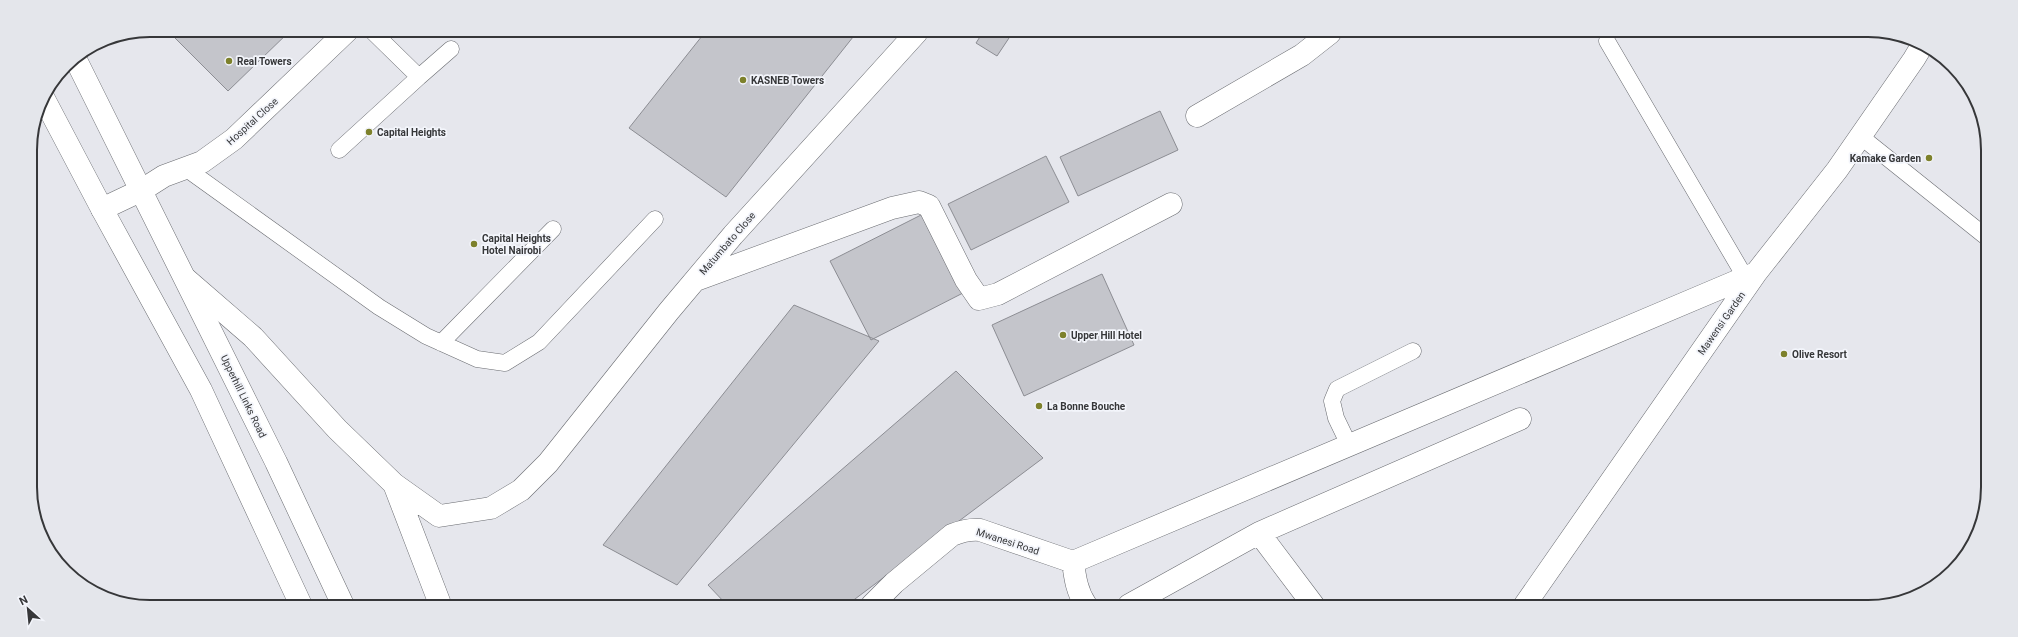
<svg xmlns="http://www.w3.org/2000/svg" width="2018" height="637" font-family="Roboto,sans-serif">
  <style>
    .building { fill: #c4c5cb; stroke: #8c8d93 }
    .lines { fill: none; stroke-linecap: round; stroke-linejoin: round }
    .lane-casing { stroke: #696b70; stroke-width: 17 }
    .street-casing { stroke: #696b70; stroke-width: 23 }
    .secondary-casing { stroke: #696b70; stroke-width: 23 }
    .lane { stroke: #fff; stroke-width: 16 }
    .street { stroke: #fff; stroke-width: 22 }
    .secondary { stroke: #fff; stroke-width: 22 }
    .poi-dot { fill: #7d812b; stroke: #f3f5fb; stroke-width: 1.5 }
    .labels { text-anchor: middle; stroke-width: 3.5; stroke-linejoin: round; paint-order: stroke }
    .poi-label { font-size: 10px; font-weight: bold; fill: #363739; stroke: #f3f5fb; text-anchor: start }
    .street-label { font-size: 10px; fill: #363739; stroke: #f3f5fb }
    .rim { fill: none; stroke: #363739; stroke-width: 2 }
  </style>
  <rect width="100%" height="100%" fill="#e6e7ed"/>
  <path class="building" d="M 167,30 L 291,30 L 228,91 Z
    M 706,31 L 857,32 L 726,197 L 629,128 Z
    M 983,32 L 1013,32 L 997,56 L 976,43 Z
    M 1160,111 L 1178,150 L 1078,196 L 1060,157 Z
    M 1046,156 L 1069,202 L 971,250 L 948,204 Z
    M 923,214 L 963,293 L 871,340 L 830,261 Z
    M 1102,274 L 1134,345 L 1024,396 L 992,325 Z
    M 794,305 L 879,341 L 677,585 L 603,545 Z
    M 956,371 L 1043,458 L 847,605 L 726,604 L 708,585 Z"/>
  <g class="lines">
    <defs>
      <path id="lane" d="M 372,31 L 419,77 L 451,49
        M 1607,41 L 1745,277
        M 1860,136 L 1985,236
        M 339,150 L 419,77
        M 184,167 L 379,307 L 426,336 L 477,359 L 505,363 L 539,342 L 655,219
        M 441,343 L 553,229
        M 1349,445 L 1336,418 L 1332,401 L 1337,389 L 1413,351"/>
      <path id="street" d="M 1197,116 L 1302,55 L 1330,33
        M 102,209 L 142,190 L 164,176 L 202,162 L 234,139 L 348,30
        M 186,279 L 253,337 L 337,429 L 394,484 L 439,516 L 491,508 L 521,490 L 548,463 L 669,311 L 733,235 L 917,32
        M 696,280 L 892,208 L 919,202 L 929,206 L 966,280 L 979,299 L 998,294 L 1171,204
        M 394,484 L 440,604
        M 1259,533 L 1314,606
        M 1073,562 L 1756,273
        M 1073,562 C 1075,578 1077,592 1086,605
        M 872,605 L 894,583 L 952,535 C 962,531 970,529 980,530 L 1073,562
        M 1129,605 L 1259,533 L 1520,419
        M 1524,606 L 1756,273 L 1837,170 L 1914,59 L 1923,44"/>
      <path id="secondary" d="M 75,58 L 276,462 L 342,603
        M 43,97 L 102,209 L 201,390 L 300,603"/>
    </defs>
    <use href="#lane" class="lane-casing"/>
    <use href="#street" class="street-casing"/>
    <use href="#secondary" class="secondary-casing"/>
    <use href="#lane" class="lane"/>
    <use href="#street" class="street"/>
    <use href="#secondary" class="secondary"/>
  </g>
  <g class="poi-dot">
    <circle cx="229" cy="61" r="4"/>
    <circle cx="743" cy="80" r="4"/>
    <circle cx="369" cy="132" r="4"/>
    <circle cx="1929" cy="158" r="4"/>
    <circle cx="474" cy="244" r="4"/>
    <circle cx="1063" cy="335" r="4"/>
    <circle cx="1784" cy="354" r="4"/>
    <circle cx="1039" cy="406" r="4"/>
  </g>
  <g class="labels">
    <g class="poi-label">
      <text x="237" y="65">Real Towers</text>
      <text x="751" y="84">KASNEB Towers</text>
      <text x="377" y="136">Capital Heights</text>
      <text x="1921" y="162" text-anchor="end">Kamake Garden</text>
      <text x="482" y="242">Capital Heights<tspan x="482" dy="12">Hotel Nairobi</tspan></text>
      <text x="1071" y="339">Upper Hill Hotel</text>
      <text x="1792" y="358">Olive Resort</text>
      <text x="1047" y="410">La Bonne Bouche</text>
    </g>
    <g class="street-label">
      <text transform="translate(252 121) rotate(-42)" y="4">Hospital Close</text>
      <text transform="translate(727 243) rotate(-49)" y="4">Matumbato Close</text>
      <text transform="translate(1721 323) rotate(-55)" y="4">Mawensi Garden</text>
      <text transform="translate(244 396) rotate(64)" y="4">Upperhill Links Road</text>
      <text transform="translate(1008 541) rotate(18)" y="4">Mwanesi Road</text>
    </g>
  </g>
  <path d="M0 0H2018V637H0ZM150 37H1868A113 113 0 0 1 1981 150V487A113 113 0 0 1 1868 600H150A113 113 0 0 1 37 487V150A113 113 0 0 1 150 37Z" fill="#e4e6eb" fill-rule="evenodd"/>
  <path class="rim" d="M150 37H1868A113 113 0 0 1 1981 150V487A113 113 0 0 1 1868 600H150A113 113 0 0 1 37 487V150A113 113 0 0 1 150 37Z"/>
  <g transform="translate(28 609) rotate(333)" stroke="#f3f5fb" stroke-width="3" paint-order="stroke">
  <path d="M0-3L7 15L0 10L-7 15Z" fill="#363739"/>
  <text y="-6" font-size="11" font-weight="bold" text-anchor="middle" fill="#363739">N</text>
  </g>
</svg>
